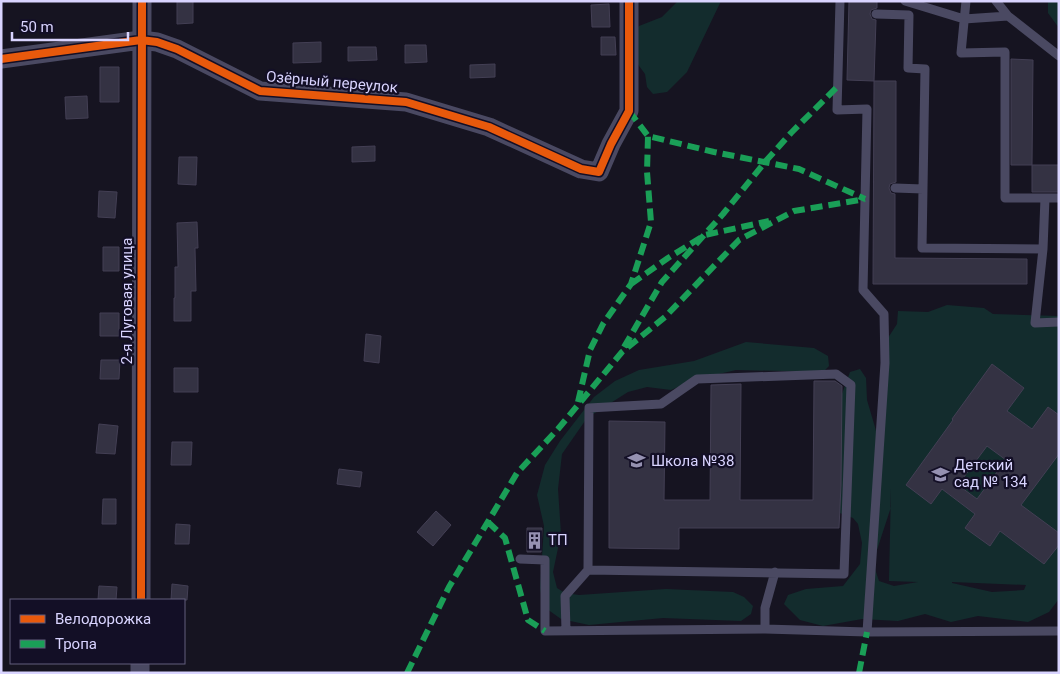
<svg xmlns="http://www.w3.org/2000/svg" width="1060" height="674" font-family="Roboto,sans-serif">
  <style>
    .green { fill: #132c2d; fill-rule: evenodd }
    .building { fill: #343243; stroke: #433f54; fill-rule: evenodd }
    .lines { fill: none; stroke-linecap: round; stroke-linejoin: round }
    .lane { stroke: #4a4962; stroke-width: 9 }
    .street { stroke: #4a4962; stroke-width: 19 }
    .quiet { stroke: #1a9f57; stroke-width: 6; stroke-dasharray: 12 6; stroke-linecap: butt }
    .cycleway-casing { stroke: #130f26; stroke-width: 11 }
    .cycleway { stroke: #e8590c; stroke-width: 8 }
    .labels { text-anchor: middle; stroke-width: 4.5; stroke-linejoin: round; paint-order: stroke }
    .street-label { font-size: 15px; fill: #d9d4ff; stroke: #130f26 }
    .poi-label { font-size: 15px; fill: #d9d4ff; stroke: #130f26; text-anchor: start }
  </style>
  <rect width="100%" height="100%" fill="#161421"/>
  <path class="green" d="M 678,1 L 721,1 L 687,72 L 667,92 L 653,94 L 647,87 L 645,74 L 634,59 L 631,35 L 639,26 L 662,17 Z
    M 1048,1 L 1059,1 L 1059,28 L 1048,13 Z
    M 947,305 L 984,308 L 993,314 L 1059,316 L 1059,599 L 1049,612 L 1028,622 L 978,616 L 951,622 L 925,614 L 898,621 L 862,619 L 823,626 L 800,620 L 784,604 L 788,595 L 806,589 L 843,586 L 860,564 L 862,543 L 858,524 L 853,518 L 837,512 L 839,402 L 850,372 L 860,369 L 866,378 L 867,400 L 877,434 L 884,344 L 897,324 L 898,311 L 928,312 ZM 891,488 L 889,581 L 918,582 L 894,586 L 879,581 L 875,569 L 876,553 L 891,507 ZM 952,583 L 952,582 L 1026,585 L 1024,590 L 992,592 Z
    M 746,342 L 814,348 L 828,356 L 829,366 L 823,372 L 736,370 L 697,379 L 671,390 L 647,387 L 628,392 L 587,418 L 562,454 L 558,489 L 561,534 L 553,572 L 557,588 L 565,593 L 579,595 L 666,589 L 733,592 L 744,597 L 753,606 L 751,614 L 741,621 L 663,618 L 589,625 L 561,619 L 547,609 L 542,601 L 540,588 L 544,526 L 537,495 L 545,465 L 560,441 L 594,397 L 615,381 L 639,370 L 694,361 Z"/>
  <path class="building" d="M 177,1 L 193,1 L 193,23 L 177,24 Z
    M 849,1 L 877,1 L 877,8 L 871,10 L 870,14 L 872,19 L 876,20 L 874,81 L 847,80 Z
    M 609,4 L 610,27 L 592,27 L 591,5 Z
    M 601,37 L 615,37 L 616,55 L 601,55 Z
    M 321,42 L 321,62 L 293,63 L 293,43 Z
    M 405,45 L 426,45 L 427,62 L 405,63 Z
    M 348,47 L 376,47 L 377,60 L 348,61 Z
    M 1011,59 L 1033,60 L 1032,165 L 1011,165 Z
    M 495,64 L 495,77 L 470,78 L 470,65 Z
    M 100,67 L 119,67 L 119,102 L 100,102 Z
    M 874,81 L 896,81 L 896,182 L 890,184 L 889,188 L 891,193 L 895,194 L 895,258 L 1027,259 L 1027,284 L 873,284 Z
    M 87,96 L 88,118 L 66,119 L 65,97 Z
    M 375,146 L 375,161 L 352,162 L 352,147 Z
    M 179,157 L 197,157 L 196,185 L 178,184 Z
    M 1032,165 L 1059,165 L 1059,192 L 1032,192 Z
    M 99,191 L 117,192 L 115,218 L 98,217 Z
    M 197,222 L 198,248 L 195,248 L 196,291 L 191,291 L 191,321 L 174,321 L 174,298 L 175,298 L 175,267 L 178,267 L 177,223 Z
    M 103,247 L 119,247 L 119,271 L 103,271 Z
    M 100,313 L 119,313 L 119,336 L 100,336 Z
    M 366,334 L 381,336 L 379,363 L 364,361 Z
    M 101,360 L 120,360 L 119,379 L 100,379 Z
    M 992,364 L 1024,388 L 1007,411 L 1032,429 L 1048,407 L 1059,415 L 1059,454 L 1021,505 L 1059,533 L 1059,545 L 1044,564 L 1000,531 L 990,546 L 965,528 L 975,514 L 942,489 L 931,504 L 906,485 L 953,420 L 952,419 ZM 987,446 L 1006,460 L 977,499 L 958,485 Z
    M 174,368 L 198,368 L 198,392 L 174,392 Z
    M 814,381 L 835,381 L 842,386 L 841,485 L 839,528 L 679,528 L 679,549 L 609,548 L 609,421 L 665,422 L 664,500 L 710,500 L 711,385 L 741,384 L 740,500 L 813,500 Z
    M 99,424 L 118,426 L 115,454 L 96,453 Z
    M 172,442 L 192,442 L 191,465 L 171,465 Z
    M 339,469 L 362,472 L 360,487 L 337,484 Z
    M 103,499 L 116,499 L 116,524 L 102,524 Z
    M 436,511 L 451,525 L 433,546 L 417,532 Z
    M 176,524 L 190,525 L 189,544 L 175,544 Z
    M 527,528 L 542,528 L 541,552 L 527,552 Z
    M 172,584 L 188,586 L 187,600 L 171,600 Z
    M 99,586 L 117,587 L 116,600 L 98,600 Z"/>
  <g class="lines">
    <path class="lane" d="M 840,1 L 837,110 L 867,109 L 863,290 L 884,314 L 885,363 L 867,632 L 1059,631
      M 905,1 L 964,19 L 1008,16 L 1059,56
      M 966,1 L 961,53 L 1005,52 L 1005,198 L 1045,198
      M 996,1 L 1008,16
      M 876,14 L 909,15 L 908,68 L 925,69 L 922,248 L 1043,249 L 1045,198 L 1059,198
      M 895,188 L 923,189
      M 1043,249 L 1035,323 L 1059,322
      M 520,559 L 545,560 L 545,631 L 765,629 L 867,632
      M 765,629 L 765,608 L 775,572
      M 566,630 L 565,596 L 588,570 L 589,408 L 661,404 L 697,379 L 836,374 L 851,385 L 844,574 L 588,570"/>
    <path class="street" d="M 1,59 L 141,40 L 157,42 L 177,49 L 260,91 L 406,102 L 489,127 L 581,169 L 599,172 L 611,144 L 629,111 L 629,1
      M 141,600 L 142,1
      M 140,673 L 140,663"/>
    <path class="quiet" d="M 629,111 L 648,136 L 714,152 L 799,169 L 865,199
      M 631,284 L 668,258 L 705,235 L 769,221
      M 624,347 L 662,282 L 723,214 L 765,162 L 791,133 L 837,87
      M 578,402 L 590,350 L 603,324 L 631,284 L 651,222 L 647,172 L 648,136
      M 488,522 L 505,538 L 528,620 L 545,631
      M 407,673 L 449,587 L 517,473 L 558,429 L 622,352 L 665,317 L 739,240 L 794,211 L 865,199
      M 859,673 L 867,632"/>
    <defs>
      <path id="cycleway" d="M 1,59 L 141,40 L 157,42 L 177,49 L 260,91 L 406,102 L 489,127 L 581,169 L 599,172 L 611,144 L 629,111 L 629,1
        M 141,600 L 142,1"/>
    </defs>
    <use href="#cycleway" class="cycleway-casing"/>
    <use href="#cycleway" class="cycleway"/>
  </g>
  <defs>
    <symbol id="school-bare" viewBox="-9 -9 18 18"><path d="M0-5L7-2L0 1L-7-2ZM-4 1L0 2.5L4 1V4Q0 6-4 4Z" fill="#9591b1" stroke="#130f26" stroke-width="2.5" paint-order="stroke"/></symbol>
    <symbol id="building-bare" viewBox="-9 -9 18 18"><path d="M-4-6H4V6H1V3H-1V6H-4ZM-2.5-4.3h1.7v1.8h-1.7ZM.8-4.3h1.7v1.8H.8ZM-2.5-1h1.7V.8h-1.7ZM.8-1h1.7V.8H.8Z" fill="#9591b1" stroke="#130f26" stroke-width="2.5" paint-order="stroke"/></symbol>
  </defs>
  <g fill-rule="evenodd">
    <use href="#school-bare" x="624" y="448" width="25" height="25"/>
    <use href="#school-bare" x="928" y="462" width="25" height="25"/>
    <use href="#building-bare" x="522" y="528" width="25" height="25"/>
  </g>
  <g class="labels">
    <g class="street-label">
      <text transform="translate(332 82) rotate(5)" y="5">Озёрный переулок</text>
      <text transform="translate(127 301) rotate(-90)" y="5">2-я Луговая улица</text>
    </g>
    <g class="poi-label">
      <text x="651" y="466">Школа №38</text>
      <text x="954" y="470">Детский<tspan x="954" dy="17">сад № 134</tspan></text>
      <text x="548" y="545">ТП</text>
    </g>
  </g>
  <rect width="1060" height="674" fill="none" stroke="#d9d4ff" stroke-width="5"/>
  <rect x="10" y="599" width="175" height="65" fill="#130f26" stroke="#625e7d"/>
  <rect x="20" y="615" width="25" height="8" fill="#e8590c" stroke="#625e7d"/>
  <text x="55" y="624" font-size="15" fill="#d9d4ff">Велодорожка</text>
  <rect x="20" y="640" width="25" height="8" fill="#1a9f57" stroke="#625e7d"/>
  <text x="55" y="649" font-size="15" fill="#d9d4ff">Тропа</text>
  <path d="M12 32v8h116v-8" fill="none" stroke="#d9d4ff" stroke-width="2.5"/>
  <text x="20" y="32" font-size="15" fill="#d9d4ff" stroke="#130f26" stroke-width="4" paint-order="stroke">50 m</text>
</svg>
